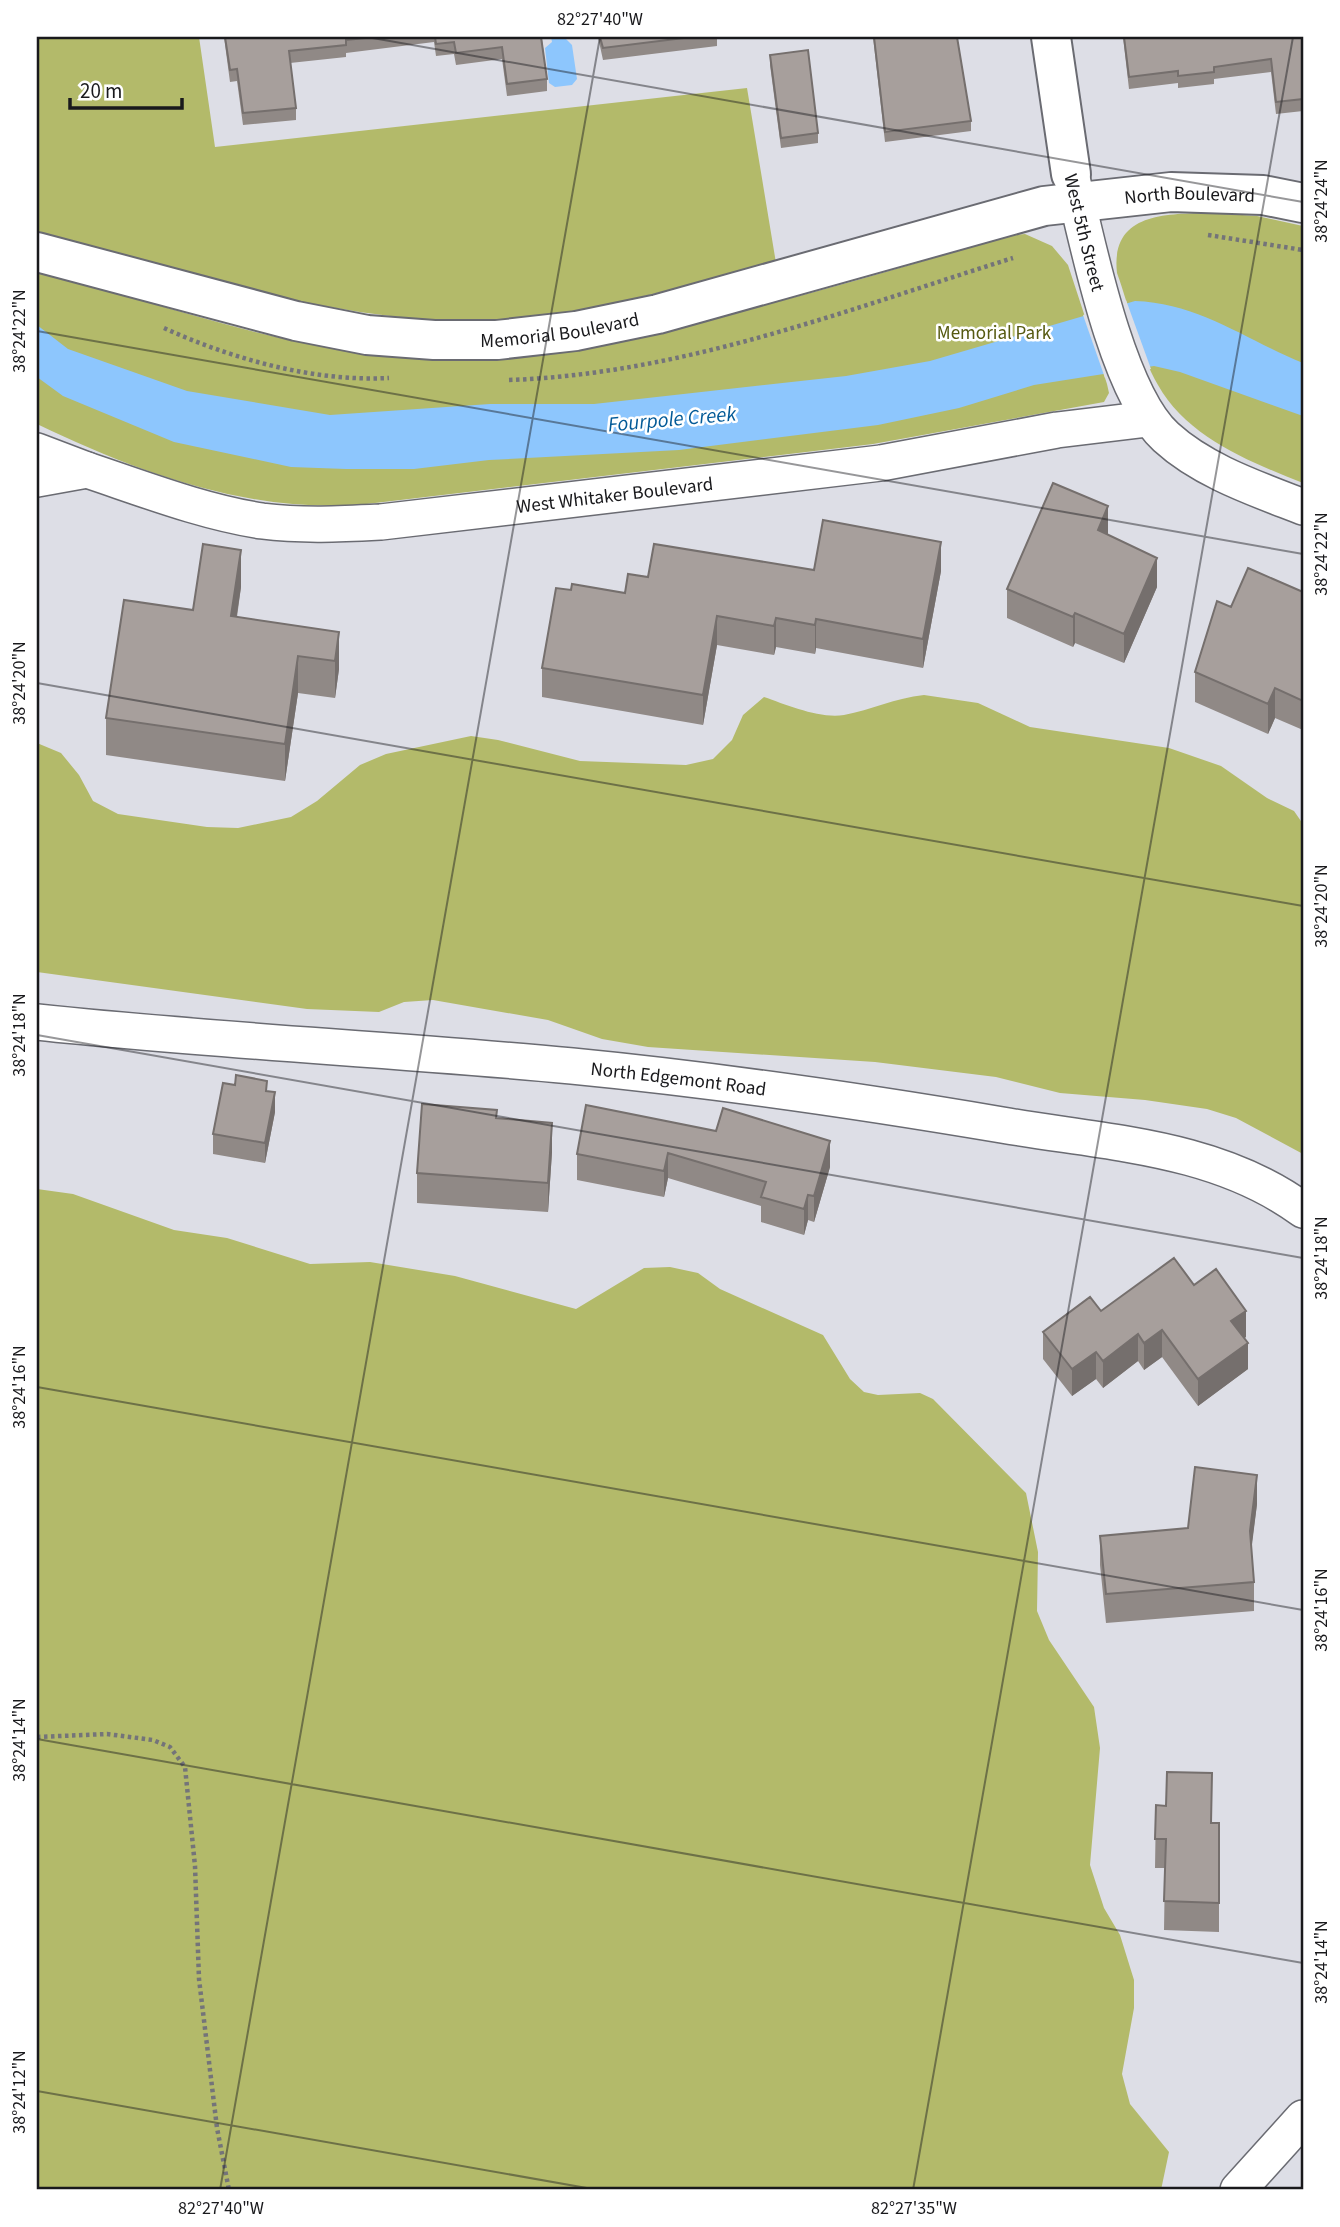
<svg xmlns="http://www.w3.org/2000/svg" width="1340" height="2227" font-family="'Source Sans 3',sans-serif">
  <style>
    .green { fill: #b3ba6a }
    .water { fill: #8dc6fd }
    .pier { fill: #dddee6 }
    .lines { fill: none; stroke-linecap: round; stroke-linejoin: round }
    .minor-casing { stroke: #6a6b72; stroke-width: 38 }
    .tertiary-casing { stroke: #6a6b72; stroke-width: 42 }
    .path { stroke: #747479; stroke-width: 4.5; stroke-dasharray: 3.5 3.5; stroke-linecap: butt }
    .minor { stroke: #fff; stroke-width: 35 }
    .tertiary { stroke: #fff; stroke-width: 38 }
    .wall { fill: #908986 }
    .shaded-wall { fill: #756f6d }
    .building { fill: #a79f9c; stroke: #756f6d; stroke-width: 2 }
    .ticks { fill: none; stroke: #19191c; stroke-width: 2; stroke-opacity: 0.45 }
    .labels { text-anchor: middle; stroke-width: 5; stroke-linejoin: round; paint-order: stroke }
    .street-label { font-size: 19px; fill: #19191c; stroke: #fff }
    .park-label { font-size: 19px; fill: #565a11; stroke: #fff }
    .water-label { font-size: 21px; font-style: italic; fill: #035a97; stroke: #fff }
    .neatline { fill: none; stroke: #19191c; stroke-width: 2.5 }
    .ticks-label { font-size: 18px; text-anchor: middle; fill: #19191c }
  </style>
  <rect width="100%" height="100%" fill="#dddee6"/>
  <path class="green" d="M 37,37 L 199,37 L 215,147 L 747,88 L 776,263 C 686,284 593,315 500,320 C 343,328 187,271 37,232 Z
    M 1212,213 L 1257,216 L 1303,226 L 1303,483 C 1250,462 1187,437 1158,385 C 1139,352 1130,309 1117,273 C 1110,211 1169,214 1212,213 Z
    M 1025,234 L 1052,246 L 1068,265 L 1107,384 L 1109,393 L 1104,402 L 873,444 L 358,505 C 245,512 137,472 37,424 L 37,271 C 144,298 250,338 360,353 C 491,371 616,343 742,311 C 831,288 919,263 1007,236 Z
    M 924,695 L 978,703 L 1030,727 L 1169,748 L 1221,766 L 1267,798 L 1294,811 L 1303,824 L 1303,1154 L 1236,1118 L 1207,1109 L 1145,1100 L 1060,1093 L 996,1077 L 875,1062 L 648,1047 L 602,1039 L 548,1020 L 433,1000 L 404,1002 L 379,1012 L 307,1009 L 37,972 L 37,743 L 61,753 L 79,775 L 93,801 L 118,814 L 207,827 L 238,828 L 291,817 L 317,801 L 360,765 L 386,754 L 471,736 L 498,740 L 580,761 L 686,765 L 713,759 L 732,740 L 743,715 L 764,697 C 787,705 820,719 844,715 C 871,710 895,698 924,695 Z
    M 37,1189 L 73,1194 L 174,1230 L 227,1238 L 310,1264 L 370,1262 L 455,1276 L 576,1309 L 644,1268 L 670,1267 L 698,1273 L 720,1289 L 823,1335 L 850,1379 L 864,1392 L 878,1395 L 920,1393 L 933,1399 L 1026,1493 L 1038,1552 L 1037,1611 L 1049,1640 L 1094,1707 L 1100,1748 L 1090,1865 L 1104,1908 L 1120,1935 L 1134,1980 L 1134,2008 L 1122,2074 L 1130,2104 L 1169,2152 L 1161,2190 L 37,2190 Z"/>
  <path class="water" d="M 551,37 L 564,37 L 572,45 L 577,79 L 572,85 L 555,87 L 549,83 L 545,48 L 552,42 Z
    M 1135,301 C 1199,303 1246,340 1303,363 L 1303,416 L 1180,372 L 1154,366 L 1034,385 L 959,408 L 878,425 L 679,450 L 489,460 L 414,469 L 346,469 L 291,467 L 174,442 L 63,396 L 37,377 L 37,325 L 68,349 L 187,391 L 330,415 L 490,404 L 594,404 L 846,376 L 930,361 Z"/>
  <path class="pier" d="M 1126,300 L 1151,369 L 1105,378 L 1083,315 Z"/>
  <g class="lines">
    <defs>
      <g id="minor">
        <path id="s1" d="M 1071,174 C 1087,241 1117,393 1166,437 C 1203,471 1257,489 1303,507"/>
        <path d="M 37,451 L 87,470 L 37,479"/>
        <path id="s2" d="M 87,470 C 144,489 203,512 262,521 C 302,526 341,524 381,522 L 881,463 L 1057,430 L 1148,419"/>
        <path id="s3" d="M 37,1022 C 215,1041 394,1049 572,1066 C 716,1080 860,1101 1002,1125 C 1106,1143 1216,1146 1303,1210"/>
        <path d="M 1238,2190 L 1303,2118"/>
      </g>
      <g id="tertiary">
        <path d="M 1051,37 L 1071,174"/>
        <path id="s4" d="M 37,252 L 296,321 L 367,335 L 434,340 L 497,340 L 576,331 L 658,314 L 1044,206 L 1171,192 L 1263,195 L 1303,203"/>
      </g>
    </defs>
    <use href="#minor" class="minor-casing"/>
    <use href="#tertiary" class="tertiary-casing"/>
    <path class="path" d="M 1208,235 L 1303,250
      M 164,328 C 232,359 314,382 389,378
      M 509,380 C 683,374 849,309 1013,258
      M 37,1737 L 107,1734 L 153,1740 L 170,1747 L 185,1767 L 195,1866 L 199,1979 L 217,2128 L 229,2190"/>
    <use href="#minor" class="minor"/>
    <use href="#tertiary" class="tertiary"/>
  </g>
  <path class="wall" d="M 224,37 L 562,37 L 542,39 L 547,79 L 547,91 L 507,96 L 502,59 L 456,65 L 454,54 L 436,56 L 434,42 L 346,53 L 346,57 L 290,63 L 296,108 L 296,120 L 243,125 L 237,81 L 230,82 Z
    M 598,37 L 717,37 L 717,46 L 603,60 Z
    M 873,37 L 957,37 L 971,121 L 971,131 L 885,142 Z
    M 1123,37 L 1303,37 L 1303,111 L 1276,114 L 1271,72 L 1214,79 L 1214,84 L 1178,88 L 1178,83 L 1129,89 Z
    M 770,55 L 818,133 L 818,143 L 781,148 L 770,65 Z
    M 1108,535 L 1157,587 L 1124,663 L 1075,643 L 1073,647 L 1007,618 L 1007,589 Z
    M 814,570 L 941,571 L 923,668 L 816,648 L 815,654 L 776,647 L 774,655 L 717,645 L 703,725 L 542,697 L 542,668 L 571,590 L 625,593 Z
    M 241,587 L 237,617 L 339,632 L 339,669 L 335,698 L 298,693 L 285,781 L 106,755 L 106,718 L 193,610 Z
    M 1303,592 L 1303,730 L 1275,718 L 1268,734 L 1195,702 L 1195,672 L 1231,607 Z
    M 267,1091 L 275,1112 L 265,1163 L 213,1154 L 213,1134 Z
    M 586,1105 L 830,1167 L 814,1222 L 808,1220 L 804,1235 L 761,1222 L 761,1206 L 668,1178 L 664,1197 L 577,1180 L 577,1154 Z
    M 497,1118 L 552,1152 L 548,1212 L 417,1203 L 417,1173 Z
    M 1194,1285 L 1246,1337 L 1244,1338 L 1248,1369 L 1198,1406 L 1162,1357 L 1144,1370 L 1138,1361 L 1103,1388 L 1096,1379 L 1072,1396 L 1043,1359 L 1043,1332 L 1101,1311 Z
    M 1257,1504 L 1251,1549 L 1254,1582 L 1254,1611 L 1106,1623 L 1100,1565 L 1100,1536 L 1188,1528 Z
    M 1156,1805 L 1211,1823 L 1219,1823 L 1219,1932 L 1164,1930 L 1165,1868 L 1155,1868 Z"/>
  <path class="shaded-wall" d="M 1108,506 L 1108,535 L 1098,530 Z
    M 941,542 L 941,571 L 923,668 L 923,639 Z
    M 241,550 L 241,587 L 231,653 L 231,616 Z
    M 1157,558 L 1157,587 L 1124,663 L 1124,634 Z
    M 1075,613 L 1075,643 L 1073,647 L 1073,617 Z
    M 717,616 L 717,645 L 703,725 L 703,695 Z
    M 776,618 L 776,647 L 774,655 L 774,626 Z
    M 816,619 L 816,648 L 815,654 L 815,625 Z
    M 339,632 L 339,669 L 335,698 L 335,661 Z
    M 298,656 L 298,693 L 285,781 L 285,744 Z
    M 1275,688 L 1275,718 L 1268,734 L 1268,704 Z
    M 275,1092 L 275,1112 L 265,1163 L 265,1143 Z
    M 552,1123 L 552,1152 L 548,1212 L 548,1183 Z
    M 830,1141 L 830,1167 L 814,1222 L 814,1196 Z
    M 668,1153 L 668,1178 L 664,1197 L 664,1171 Z
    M 808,1195 L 808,1220 L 804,1235 L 804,1209 Z
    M 1246,1311 L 1246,1337 L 1231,1348 L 1231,1321 Z
    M 1162,1330 L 1162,1357 L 1144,1370 L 1144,1343 Z
    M 1138,1334 L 1138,1361 L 1103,1388 L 1103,1361 Z
    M 1248,1343 L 1248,1369 L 1198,1406 L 1198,1379 Z
    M 1096,1352 L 1096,1379 L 1072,1396 L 1072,1369 Z
    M 1257,1475 L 1257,1504 L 1250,1561 L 1250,1531 Z"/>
  <path class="building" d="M 225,37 L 375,37 L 346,40 L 346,45 L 289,51 L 296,108 L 243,113 L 237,69 L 230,70 Z
    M 435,37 L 541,37 L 547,79 L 507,84 L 502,47 L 456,53 L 454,42 L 436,44 Z
    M 600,37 L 692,37 L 603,48 Z
    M 874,37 L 957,37 L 971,121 L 885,132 Z
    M 1124,37 L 1303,37 L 1303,99 L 1276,102 L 1271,59 L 1214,67 L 1214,72 L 1178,76 L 1178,71 L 1129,77 Z
    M 808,50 L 818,133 L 781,138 L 770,55 Z
    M 1053,483 L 1108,506 L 1098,530 L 1157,558 L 1124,634 L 1075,613 L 1073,617 L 1007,589 Z
    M 823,520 L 941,542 L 923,639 L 816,619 L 815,625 L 776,618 L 774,626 L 717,616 L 703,695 L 542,668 L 556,588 L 571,590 L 572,584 L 625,593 L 628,574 L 648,577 L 654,544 L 814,570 Z
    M 203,544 L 241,550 L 231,616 L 339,632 L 335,661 L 298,656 L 285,744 L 106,718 L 124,600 L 193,610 Z
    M 1248,568 L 1303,592 L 1303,701 L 1275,688 L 1268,704 L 1195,672 L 1217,601 L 1231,607 Z
    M 236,1075 L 267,1081 L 266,1091 L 275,1092 L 265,1143 L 213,1134 L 223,1083 L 235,1085 Z
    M 422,1104 L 497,1110 L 496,1118 L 552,1123 L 548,1183 L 417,1173 Z
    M 586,1105 L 716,1131 L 723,1108 L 830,1141 L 814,1196 L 808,1195 L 804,1209 L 761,1197 L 766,1182 L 668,1153 L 664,1171 L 577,1154 Z
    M 1174,1258 L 1194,1285 L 1216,1269 L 1246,1311 L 1231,1321 L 1248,1343 L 1198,1379 L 1162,1330 L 1144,1343 L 1138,1334 L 1103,1361 L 1096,1352 L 1072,1369 L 1043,1332 L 1090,1297 L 1101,1311 Z
    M 1195,1467 L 1257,1475 L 1250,1531 L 1254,1582 L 1106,1594 L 1100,1536 L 1188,1528 Z
    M 1167,1772 L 1212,1773 L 1211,1823 L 1219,1823 L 1219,1903 L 1164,1901 L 1166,1839 L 1155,1839 L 1156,1805 L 1166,1806 Z"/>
  <path class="ticks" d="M 367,37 L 1303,202M 37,331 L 1303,554M 37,683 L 1303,906M 37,1035 L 1303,1258M 37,1387 L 1303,1610M 37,1739 L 1303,1963M 37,2091 L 598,2190M 220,2190 L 600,37M 913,2190 L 1293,37"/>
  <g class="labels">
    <g class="street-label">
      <text dy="7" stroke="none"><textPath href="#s4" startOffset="1181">North Boulevard</textPath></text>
      <text dy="7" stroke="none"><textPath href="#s1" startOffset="60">West 5th Street</textPath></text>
      <text dy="7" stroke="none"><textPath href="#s4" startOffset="534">Memorial Boulevard</textPath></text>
      <text dy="7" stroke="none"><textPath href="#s2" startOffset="537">West Whitaker Boulevard</textPath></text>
      <text dy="7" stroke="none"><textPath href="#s3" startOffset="644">North Edgemont Road</textPath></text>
    </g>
    <g class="park-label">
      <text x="994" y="339">Memorial Park</text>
    </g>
    <g class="water-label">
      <text transform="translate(672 419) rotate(-5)" y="7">Fourpole Creek</text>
    </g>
  </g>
  <rect width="1340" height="2227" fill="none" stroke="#ffffff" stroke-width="77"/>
  <path d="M70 98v10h112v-10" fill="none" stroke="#19191c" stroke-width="3.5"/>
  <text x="80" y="98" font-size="21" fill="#19191c" stroke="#ffffff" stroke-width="5" paint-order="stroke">20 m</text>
  <rect x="38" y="38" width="1264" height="2150" class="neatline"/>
  <g class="ticks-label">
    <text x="600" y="25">82°27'40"W</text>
    <text transform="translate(1321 201) rotate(-90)" y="6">38°24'24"N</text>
    <text transform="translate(19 331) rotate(-90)" y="6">38°24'22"N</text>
    <text transform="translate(1321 554) rotate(-90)" y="6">38°24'22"N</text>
    <text transform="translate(19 683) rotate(-90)" y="6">38°24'20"N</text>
    <text transform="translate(1321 906) rotate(-90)" y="6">38°24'20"N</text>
    <text transform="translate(19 1035) rotate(-90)" y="6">38°24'18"N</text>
    <text transform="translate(1321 1258) rotate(-90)" y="6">38°24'18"N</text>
    <text transform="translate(19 1387) rotate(-90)" y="6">38°24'16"N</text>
    <text transform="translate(1321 1610) rotate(-90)" y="6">38°24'16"N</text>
    <text transform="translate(19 1740) rotate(-90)" y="6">38°24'14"N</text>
    <text transform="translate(1321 1962) rotate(-90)" y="6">38°24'14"N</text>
    <text transform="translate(19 2092) rotate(-90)" y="6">38°24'12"N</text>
    <text x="221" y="2214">82°27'40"W</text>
    <text x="914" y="2214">82°27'35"W</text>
  </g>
</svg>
